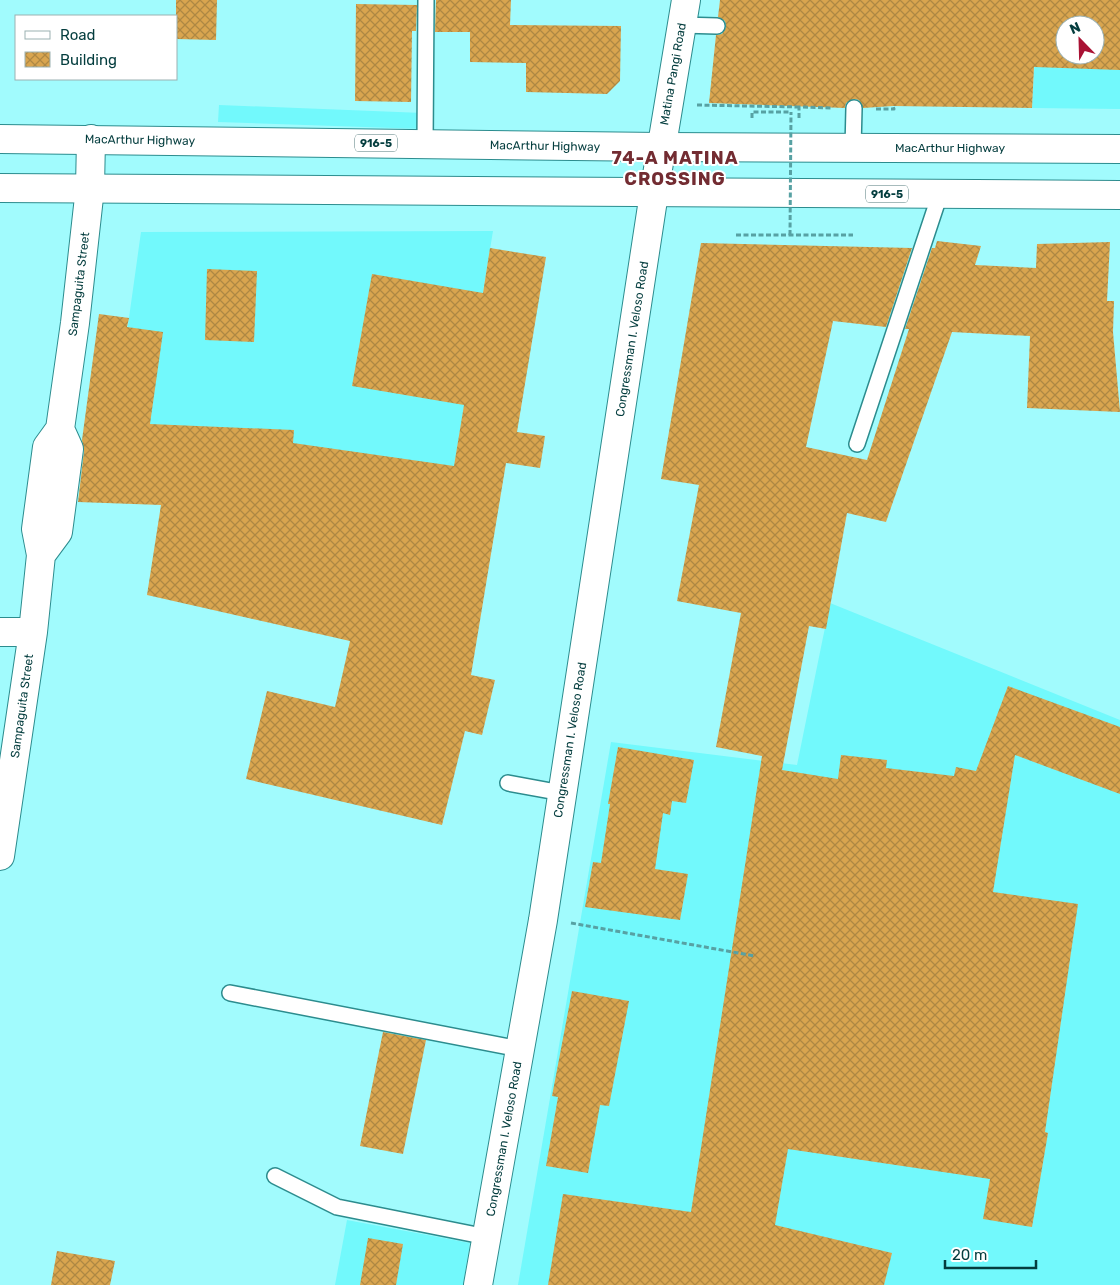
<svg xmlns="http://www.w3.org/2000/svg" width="1120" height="1285" font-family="Rubik,sans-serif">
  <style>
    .built { fill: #72f9fc; fill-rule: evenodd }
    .building { fill: url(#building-cross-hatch); fill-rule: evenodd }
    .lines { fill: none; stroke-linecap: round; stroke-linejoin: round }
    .lane-casing { stroke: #2c8c8e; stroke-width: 18 }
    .street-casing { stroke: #2c8c8e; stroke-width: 30 }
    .secondary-casing { stroke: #2c8c8e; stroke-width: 30 }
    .primary-casing { stroke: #2c8c8e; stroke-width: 30 }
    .path { stroke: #57a1a3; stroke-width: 3; stroke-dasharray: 5 2.5; stroke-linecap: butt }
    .lane { stroke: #fff; stroke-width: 15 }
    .street { stroke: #fff; stroke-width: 28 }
    .secondary { stroke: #fff; stroke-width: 28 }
    .primary { stroke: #fff; stroke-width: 28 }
    .path-bridge { stroke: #57a1a3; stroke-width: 3; stroke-dasharray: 5 2.5; stroke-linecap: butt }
    .labels { text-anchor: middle; stroke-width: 4; stroke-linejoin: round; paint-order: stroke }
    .shield { fill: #fff; stroke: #4f7778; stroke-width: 1 }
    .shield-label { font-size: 11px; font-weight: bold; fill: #043d3e }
    .street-label { font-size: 12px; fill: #043d3e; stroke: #fff }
    .district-label { font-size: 18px; font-weight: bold; letter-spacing: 1px; fill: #732c32; stroke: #fff }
  </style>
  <defs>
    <pattern id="building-cross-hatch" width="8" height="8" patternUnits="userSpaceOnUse" patternTransform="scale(1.25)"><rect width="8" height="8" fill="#d9a54f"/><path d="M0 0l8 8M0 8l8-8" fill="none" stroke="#ae8843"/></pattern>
  </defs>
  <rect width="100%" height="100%" fill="#a1fbfd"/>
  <path class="built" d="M 1038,0 L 1120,0 L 1120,109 L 1032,108 ZM 1065,25 L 1095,25 L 1095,55 L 1065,55 Z
    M 219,105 L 423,113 L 423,129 L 218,122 Z
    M 493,231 L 446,516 L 161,505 L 120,382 L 141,232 Z
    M 830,603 L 1120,720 L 1120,1285 L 518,1285 L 611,742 L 797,765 Z
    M 347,1220 L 470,1243 L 463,1285 L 335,1285 Z"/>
  <path class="building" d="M 176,0 L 217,0 L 216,40 L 176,39 Z
    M 436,0 L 511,0 L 510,25 L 621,26 L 620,81 L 607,94 L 526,92 L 526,63 L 470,62 L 470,32 L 435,32 Z
    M 720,0 L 1120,0 L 1120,70 L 1034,67 L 1032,108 L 893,106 L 863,108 L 859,100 L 854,99 L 846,103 L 845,108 L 709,103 L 716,35 L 722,34 L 726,27 L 725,21 L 718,17 ZM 1065,25 L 1095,25 L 1095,55 L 1065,55 Z
    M 356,4 L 417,5 L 416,31 L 412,31 L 411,102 L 355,101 Z
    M 937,241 L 981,246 L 975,265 L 1036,268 L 1037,244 L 1110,242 L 1107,301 L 1114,301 L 1113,332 L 1120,412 L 1027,408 L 1030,336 L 952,332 L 886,522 L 847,513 L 826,629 L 809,626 L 782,770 L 838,779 L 841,755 L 887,760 L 886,768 L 954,776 L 956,767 L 976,771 L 1008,686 L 1120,727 L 1120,794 L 1015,755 L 993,892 L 1078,904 L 1045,1132 L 1048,1133 L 1032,1227 L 983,1219 L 990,1179 L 788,1149 L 775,1225 L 892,1253 L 884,1285 L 548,1285 L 563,1194 L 691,1212 L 762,756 L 716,747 L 741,613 L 677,601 L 699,485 L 661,479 L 701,243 L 912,248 L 886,327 L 833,321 L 806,447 L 867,460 L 909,329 L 905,329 L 932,248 L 935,248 Z
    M 490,248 L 546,257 L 517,432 L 545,436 L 540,468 L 506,463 L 471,675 L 495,680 L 482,735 L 465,731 L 442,825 L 246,779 L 267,691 L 335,707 L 350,641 L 147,595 L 161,505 L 78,502 L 84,451 L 82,440 L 99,314 L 129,318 L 127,327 L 163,332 L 150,424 L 294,430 L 293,443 L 454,466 L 464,405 L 352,386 L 372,274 L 483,293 Z
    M 207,269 L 257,271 L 254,342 L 205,340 Z
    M 618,747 L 694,760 L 686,803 L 672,801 L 670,815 L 663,813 L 655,869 L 688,874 L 680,920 L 585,907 L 593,862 L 601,863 L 610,804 L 608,804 Z
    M 572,991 L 629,1001 L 609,1106 L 600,1105 L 588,1173 L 546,1166 L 558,1097 L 552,1096 Z
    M 383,1032 L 426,1040 L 403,1154 L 360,1146 Z
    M 368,1238 L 403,1244 L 396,1285 L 360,1285 Z
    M 57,1251 L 115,1261 L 110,1285 L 51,1285 Z"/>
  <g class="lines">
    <defs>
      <path id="lane" d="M 681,25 L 717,26
        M 425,144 L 426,0
        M 853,148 L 854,108
        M 857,444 L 940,194
        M 508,783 L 562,793
        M 230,993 L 520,1049
        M 275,1176 L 337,1207 L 487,1237"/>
      <path id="street" d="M 41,555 L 58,532 L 69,449 L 60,429
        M 0,632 L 33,632
        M 0,856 L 33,632 L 41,555 L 36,529 L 47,447 L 60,429 L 75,323 L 90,188 L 91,139"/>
      <path id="secondary" d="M 478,1285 L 543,920 L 654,193 L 686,0"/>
      <path id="primary" d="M 0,139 L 661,147 L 1120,149
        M 0,188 L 1120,195"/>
    </defs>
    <use href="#lane" class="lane-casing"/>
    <use href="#street" class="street-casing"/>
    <use href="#secondary" class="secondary-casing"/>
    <use href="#primary" class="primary-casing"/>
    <path class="path" d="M 697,105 L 799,107
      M 876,109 L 894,109 L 893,106
      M 752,118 L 752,112 L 791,112
      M 799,118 L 799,107 L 832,108
      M 736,235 L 853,235
      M 571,923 L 755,956"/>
    <use href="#lane" class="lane"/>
    <use href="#street" class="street"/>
    <use href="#secondary" class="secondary"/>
    <use href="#primary" class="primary"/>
    <path class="path-bridge" d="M 790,235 L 791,112"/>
  </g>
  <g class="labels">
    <g class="shield">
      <rect x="355" y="134.5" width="42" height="17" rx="4"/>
      <rect x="866" y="185.5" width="42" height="17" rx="4"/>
    </g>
    <g class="shield-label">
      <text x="376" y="147">916-5</text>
      <text x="887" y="198">916-5</text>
    </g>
    <g class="street-label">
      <text transform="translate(673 74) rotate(-80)" y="4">Matina Pangi Road</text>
      <text transform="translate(140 140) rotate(1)" y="4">MacArthur Highway</text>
      <text transform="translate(545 146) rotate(1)" y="4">MacArthur Highway</text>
      <text x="950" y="152">MacArthur Highway</text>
      <text transform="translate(79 284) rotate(-83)" y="4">Sampaguita Street</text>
      <text transform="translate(632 339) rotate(-81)" y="4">Congressman I. Veloso Road</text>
      <text transform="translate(22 706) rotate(-82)" y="4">Sampaguita Street</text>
      <text transform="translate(570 740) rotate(-81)" y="4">Congressman I. Veloso Road</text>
      <text transform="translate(504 1139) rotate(-80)" y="4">Congressman I. Veloso Road</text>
    </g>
    <g class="district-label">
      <text x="675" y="164">74-A MATINA<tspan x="675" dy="21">CROSSING</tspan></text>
    </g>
  </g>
  <rect x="15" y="15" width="162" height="65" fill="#ffffff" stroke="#9bb1b2"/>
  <rect x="25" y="31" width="25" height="8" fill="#ffffff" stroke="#9bb1b2"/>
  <text x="60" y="40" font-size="15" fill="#043d3e">Road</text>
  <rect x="25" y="52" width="25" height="15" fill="url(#building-cross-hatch)" stroke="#9bb1b2"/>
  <text x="60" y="65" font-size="15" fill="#043d3e">Building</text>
  <g transform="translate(1080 40) rotate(337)"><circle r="24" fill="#ffffff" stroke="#9bb1b2"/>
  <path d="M0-4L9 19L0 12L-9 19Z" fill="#a91234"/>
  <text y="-8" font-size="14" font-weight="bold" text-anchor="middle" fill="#043d3e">N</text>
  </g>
  <path d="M945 1260v8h91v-8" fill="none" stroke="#043d3e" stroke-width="2.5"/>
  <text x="952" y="1260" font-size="15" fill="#043d3e" stroke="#ffffff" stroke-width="4" paint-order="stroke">20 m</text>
</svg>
